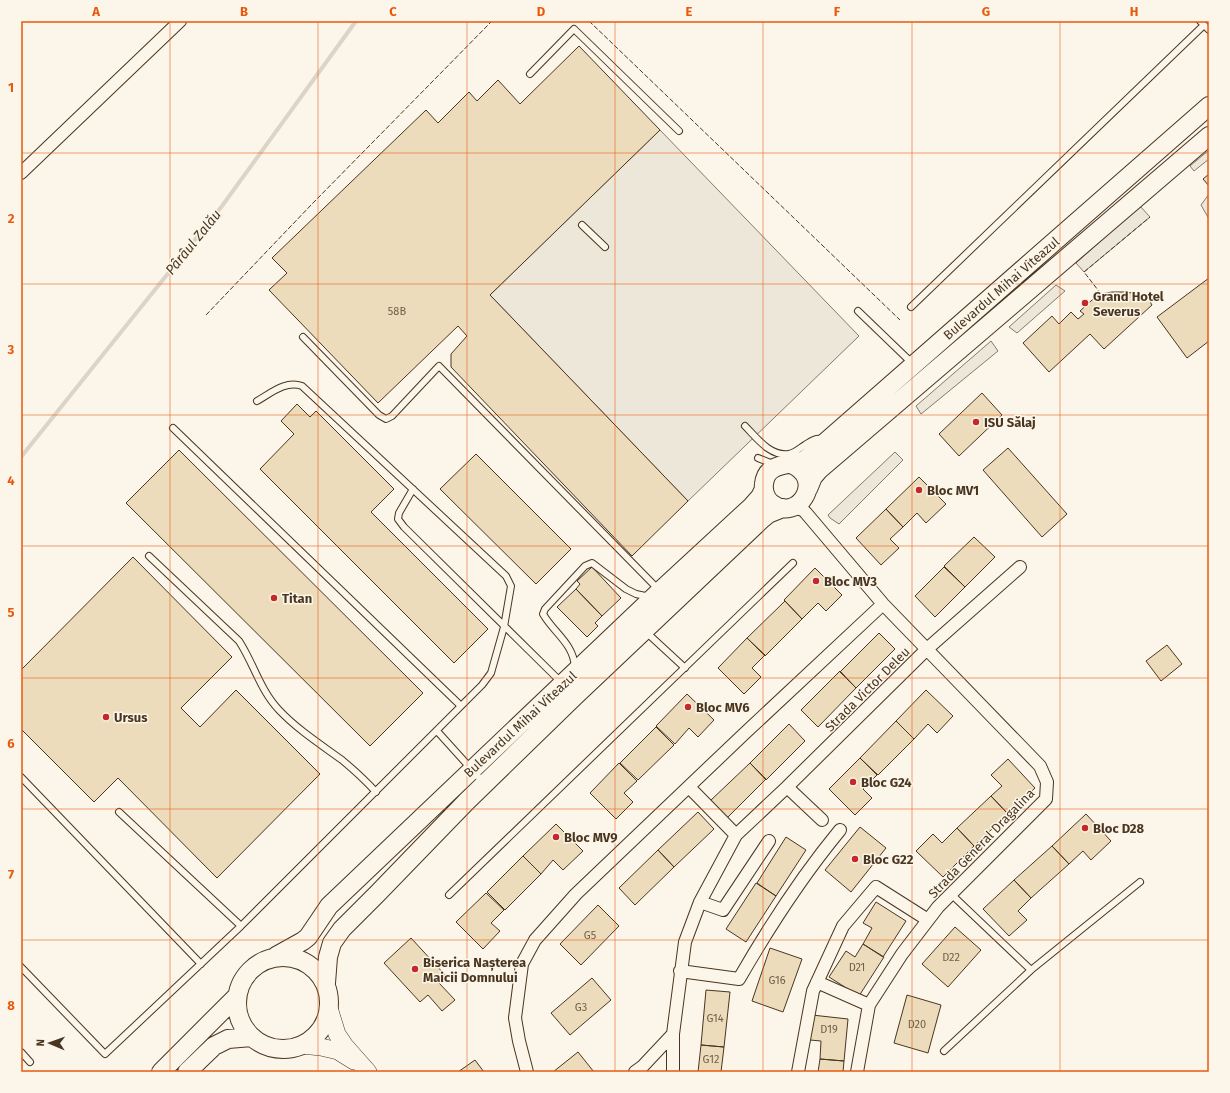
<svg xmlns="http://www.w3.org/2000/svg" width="1230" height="1093" font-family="'Fira Sans',sans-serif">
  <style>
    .parking { fill: #ede7d9; stroke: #887966 }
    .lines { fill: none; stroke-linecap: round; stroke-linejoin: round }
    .stream { stroke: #dcd4c6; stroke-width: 4 }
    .building { fill: #ecdcbc; stroke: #4a3520 }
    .lane-casing { stroke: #4a3520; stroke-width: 8 }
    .street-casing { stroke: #4a3520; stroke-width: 14 }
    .secondary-casing { stroke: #4a3520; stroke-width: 18 }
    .primary-casing { stroke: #4a3520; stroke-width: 20 }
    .lane { stroke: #fbf6e9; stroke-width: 6 }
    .street { stroke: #fbf6e9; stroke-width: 12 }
    .secondary { stroke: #fbf6e9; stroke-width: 17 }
    .primary { stroke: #fbf6e9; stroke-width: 18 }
    .fence { stroke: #4a3520; stroke-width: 1; stroke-dasharray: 5 2; stroke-linecap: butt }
    .grid { fill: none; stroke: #e8590c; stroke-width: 1; stroke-opacity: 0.55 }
    .poi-dot { fill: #c62828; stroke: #fbf6e9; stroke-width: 1.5 }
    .labels { text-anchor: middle; stroke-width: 3; stroke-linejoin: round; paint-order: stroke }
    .number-label { font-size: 11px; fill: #725f47 }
    .street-label { font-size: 13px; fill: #4a3520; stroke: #fbf6e9 }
    .poi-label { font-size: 13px; font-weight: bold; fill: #4a3520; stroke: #fbf6e9; text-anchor: start }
    .water-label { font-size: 14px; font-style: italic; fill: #4a3520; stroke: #fbf6e9 }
    .neatline { fill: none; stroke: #e8590c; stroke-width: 1.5 }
    .grid-label { font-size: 13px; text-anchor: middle; font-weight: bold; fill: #e8590c }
  </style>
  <rect width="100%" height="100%" fill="#fbf6e9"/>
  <path class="parking" d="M 660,130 L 859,336 L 688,501 L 490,295 Z
    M 1209,150 L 1209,159 L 1194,171 L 1190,166 Z
    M 1209,194 L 1209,219 L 1201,205 Z
    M 1140,206 L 1150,217 L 1084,272 L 1076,263 Z
    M 1056,285 L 1065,291 L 1017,333 L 1009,327 Z
    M 991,341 L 998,351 L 921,414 L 916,406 Z
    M 895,452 L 903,460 L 839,524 L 830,518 L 828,515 Z"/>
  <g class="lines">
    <path class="stream" d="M 21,457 L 222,206 L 356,21"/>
  </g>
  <path class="building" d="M 579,46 L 660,130 L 490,295 L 688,501 L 632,556 L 451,367 L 451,354 L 467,336 L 458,326 L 378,403 L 269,290 L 287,273 L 272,258 L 426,110 L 438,123 L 469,92 L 477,101 L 498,80 L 520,104 Z
    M 1209,174 L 1209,186 L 1203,179 Z
    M 1209,278 L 1209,341 L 1187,358 L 1157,317 Z
    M 1112,292 L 1126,292 L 1138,294 L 1149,300 L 1152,305 L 1104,349 L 1090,334 L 1049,372 L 1023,343 L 1052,316 L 1059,324 L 1071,312 L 1078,319 L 1084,314 L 1080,311 L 1092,300 L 1101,294 Z
    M 982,393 L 1002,415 L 959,456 L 939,434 Z
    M 297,404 L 310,417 L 316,411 L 394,489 L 371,512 L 488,629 L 454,663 L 260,469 L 294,434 L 281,421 Z
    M 1008,448 L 1067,514 L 1042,537 L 983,470 Z
    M 179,450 L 423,693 L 370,746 L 126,503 Z
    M 476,454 L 571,549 L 536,584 L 440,489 Z
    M 919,477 L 946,504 L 926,523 L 917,513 L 903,527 L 886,509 Z
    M 886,509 L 903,527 L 890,539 L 899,548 L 881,565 L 856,538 Z
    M 974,537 L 995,557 L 965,587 L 944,566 Z
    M 133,557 L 232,657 L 181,708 L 200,727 L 236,690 L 320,774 L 217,878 L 118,778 L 94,802 L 21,729 L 21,670 Z
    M 592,567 L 621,598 L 602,616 L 576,589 L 580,584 L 577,581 Z
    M 944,567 L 965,587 L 935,617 L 915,596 Z
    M 815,568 L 842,595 L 826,611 L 818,603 L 802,619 L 784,600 Z
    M 576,589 L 602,616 L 595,623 L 598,626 L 587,637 L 557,607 Z
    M 785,601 L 802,619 L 765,656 L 747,638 Z
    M 879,633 L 895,649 L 856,688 L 840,672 Z
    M 747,638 L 765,655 L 752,668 L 761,677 L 744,694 L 718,668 Z
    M 1167,645 L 1182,664 L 1161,681 L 1146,661 Z
    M 840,671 L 856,688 L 818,727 L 801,710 Z
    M 926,690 L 953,716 L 937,733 L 928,724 L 914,739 L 896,721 Z
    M 687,694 L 714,720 L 698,737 L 689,728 L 675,744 L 656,726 Z
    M 896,721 L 914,739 L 878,775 L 860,758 Z
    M 789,724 L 805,741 L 766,780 L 750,763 Z
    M 656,727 L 674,745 L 638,780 L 620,763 Z
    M 860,758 L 877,775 L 863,789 L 872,798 L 855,815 L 829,789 Z
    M 1008,759 L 1035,788 L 1008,814 L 991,796 L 1002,786 L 991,775 Z
    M 619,763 L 637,781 L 624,793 L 633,802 L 616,819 L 590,793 Z
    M 750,763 L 766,779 L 727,818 L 710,801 Z
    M 991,796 L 1008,814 L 974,846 L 957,828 Z
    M 698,812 L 714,829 L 674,867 L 658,850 Z
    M 1086,814 L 1111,841 L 1091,860 L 1083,851 L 1069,864 L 1052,846 Z
    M 556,824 L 583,851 L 563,870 L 553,860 L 541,874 L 523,856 Z
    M 860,827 L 886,848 L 851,892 L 825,870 Z
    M 957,828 L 974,846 L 943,877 L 916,851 L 933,834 L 942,843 Z
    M 786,837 L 806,850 L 776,896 L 757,883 Z
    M 1052,846 L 1069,864 L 1031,898 L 1014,880 Z
    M 658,850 L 674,867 L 635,905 L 619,888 Z
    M 523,856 L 541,874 L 505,910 L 487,892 Z
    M 1014,880 L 1031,898 L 1018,911 L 1027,920 L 1009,936 L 983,909 Z
    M 756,883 L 776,896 L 746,942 L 726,929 Z
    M 486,893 L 504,910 L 491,923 L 500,931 L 483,949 L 456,922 Z
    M 876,902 L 906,921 L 883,957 L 863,944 L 872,928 L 863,923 Z
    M 598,905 L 619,926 L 581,965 L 560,944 Z
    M 955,927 L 981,950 L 948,987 L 922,964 Z
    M 411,938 L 446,976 L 439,983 L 455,1000 L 442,1011 L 428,995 L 420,1002 L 384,963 Z
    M 863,944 L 884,957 L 859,996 L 829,977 L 846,951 L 855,957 Z
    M 770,948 L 802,959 L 783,1012 L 752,1001 Z
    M 592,978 L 611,1000 L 570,1035 L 551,1013 Z
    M 706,990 L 730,992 L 724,1047 L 701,1045 Z
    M 907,995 L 941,1005 L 928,1053 L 894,1043 Z
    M 812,1015 L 848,1019 L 844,1061 L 820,1059 L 821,1041 L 810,1040 Z
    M 701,1045 L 724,1047 L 721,1072 L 698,1072 Z
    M 578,1052 L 594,1072 L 553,1072 Z
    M 820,1059 L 844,1061 L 843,1072 L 818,1072 Z
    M 475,1060 L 484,1072 L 458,1072 Z"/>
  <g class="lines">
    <defs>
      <path id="lane" d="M 1200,21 L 1209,30
        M 530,74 L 574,29 L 679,131
        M 582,225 L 605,247
        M 911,307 L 1204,25
        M 858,311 L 913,364
        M 303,337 L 379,415 L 386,419 L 392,416 L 439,366 L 659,590
        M 745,426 C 756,437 770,457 789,454 C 795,453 800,448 805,445 C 811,441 815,438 822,439
        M 173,428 L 461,706
        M 758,458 L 773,464
        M 413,489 L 399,513 L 398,519 L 404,527 L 561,682
        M 149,556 L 239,641 C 254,664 260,690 279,710 C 298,730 320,744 342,760 C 354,770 365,780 376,792
        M 646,632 L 685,668
        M 575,667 C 573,643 554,633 543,614 L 545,609 L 585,566 L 592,563 L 626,589 L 636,594 L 650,597
        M 437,731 L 484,783
        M 21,777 L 201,964
        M 119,812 L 241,926
        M 951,894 L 1031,970
        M 449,895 L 793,563
        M 21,967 L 105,1054 L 241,926 L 482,685 L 491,673 L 504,627 L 511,586 L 506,576 L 302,386 C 286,380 271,393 257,401
        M 944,1051 L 1031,970 L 1140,882
        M 21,1052 L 30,1062"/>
      <path id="street" d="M 21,173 L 180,21
        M 792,507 L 803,510 L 806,513 L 883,604 L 1040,766 L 1047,782 L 1046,799 L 938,907 L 902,954 L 869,1005 L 857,1072
        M 689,787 L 736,835
        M 787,787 L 822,820
        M 700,902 L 723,910 L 769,841
        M 680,971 L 739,979 C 769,927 802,876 840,830
        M 817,982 L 869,1005
        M 527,1072 L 519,1041 L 515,1018 L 522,964 L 535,940 L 576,894 L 745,733 L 883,604
        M 635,1072 L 642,1067 L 673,1034
        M 673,1072 L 673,1034 L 685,942 L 700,902 L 736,835 L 787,787 L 927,649 L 1020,567
        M 798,1072 L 813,991 L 843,926 L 876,887 L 928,920"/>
      <path id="secondary" d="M 329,1008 L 337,1034 L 345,1046 L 368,1072
        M 302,1045 L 321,1047 L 338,1051 L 354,1061"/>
      <path id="primary" d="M 791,464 C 827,479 797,524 771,503 C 766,499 763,491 764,484 C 766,462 789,466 805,460 L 1209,106
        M 808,489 L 813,477 L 819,470 L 1209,136
        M 276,956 L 303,941 L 308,937 L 329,906 L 660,591 L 752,506 L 760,497 L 764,489
        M237 1003a46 46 0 1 1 92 0a46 46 0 1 1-92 0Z
        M 326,983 L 328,957 L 332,943 L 342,929 L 378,893 L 467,801 L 575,696 L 762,519 L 768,514 L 783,508
        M 161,1072 L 237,996
        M 187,1072 L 214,1046 L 228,1039 L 252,1037"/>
    </defs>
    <use href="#lane" class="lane-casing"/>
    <use href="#street" class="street-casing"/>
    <use href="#secondary" class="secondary-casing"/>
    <use href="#primary" class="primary-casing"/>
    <use href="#lane" class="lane"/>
    <use href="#street" class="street"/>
    <use href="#secondary" class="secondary"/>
    <use href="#primary" class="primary"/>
    <path class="fence" d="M 589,21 L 900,320
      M 1101,294 L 1084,272 L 1150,217
      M 206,315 L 312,204 L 492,21"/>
  </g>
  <path class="grid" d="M 170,21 L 170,1072M 318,21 L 318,1072M 467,21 L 467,1072M 615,21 L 615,1072M 763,21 L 763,1072M 912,21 L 912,1072M 1060,21 L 1060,1072M 21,153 L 1209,153M 21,284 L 1209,284M 21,415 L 1209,415M 21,546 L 1209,546M 21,678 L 1209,678M 21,809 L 1209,809M 21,940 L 1209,940"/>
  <g class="poi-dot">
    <circle cx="1085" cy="303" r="4"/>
    <circle cx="976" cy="422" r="4"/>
    <circle cx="919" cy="490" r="4"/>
    <circle cx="816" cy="581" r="4"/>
    <circle cx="274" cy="598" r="4"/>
    <circle cx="688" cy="707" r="4"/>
    <circle cx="106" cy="717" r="4"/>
    <circle cx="853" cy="782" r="4"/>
    <circle cx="1085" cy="828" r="4"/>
    <circle cx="556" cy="837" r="4"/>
    <circle cx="855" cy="859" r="4"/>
    <circle cx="415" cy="969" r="4"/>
  </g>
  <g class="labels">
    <g class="number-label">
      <text x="397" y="315">58B</text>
      <text x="590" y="939">G5</text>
      <text x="951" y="961">D22</text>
      <text x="857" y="971">D21</text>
      <text x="777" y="984">G16</text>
      <text x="581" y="1011">G3</text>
      <text x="715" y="1022">G14</text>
      <text x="917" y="1028">D20</text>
      <text x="829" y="1033">D19</text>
      <text x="711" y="1063">G12</text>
    </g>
    <g class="street-label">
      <text transform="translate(1001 288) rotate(-41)" y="5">Bulevardul Mihai Viteazul</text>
      <text transform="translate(867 689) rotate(-45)" y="5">Strada Victor Deleu</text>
      <text transform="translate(520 724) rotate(-43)" y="5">Bulevardul Mihai Viteazul</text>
      <text transform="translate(981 843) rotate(-46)" y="5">Strada General Dragalina</text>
    </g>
    <g class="poi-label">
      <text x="1093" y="301">Grand Hotel<tspan x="1093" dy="15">Severus</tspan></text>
      <text x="984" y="427">ISU Sălaj</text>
      <text x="927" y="495">Bloc MV1</text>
      <text x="824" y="586">Bloc MV3</text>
      <text x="282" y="603">Titan</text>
      <text x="696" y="712">Bloc MV6</text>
      <text x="114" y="722">Ursus</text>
      <text x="861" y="787">Bloc G24</text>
      <text x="1093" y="833">Bloc D28</text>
      <text x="564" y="842">Bloc MV9</text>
      <text x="863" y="864">Bloc G22</text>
      <text x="423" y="967">Biserica Nașterea<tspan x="423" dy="15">Maicii Domnului</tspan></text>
    </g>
    <g class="water-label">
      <text transform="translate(193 242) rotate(-51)" y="5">Pârâul Zalău</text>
    </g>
  </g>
  <rect width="1230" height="1093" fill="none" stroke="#fbf6e9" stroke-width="44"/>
  <g transform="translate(50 1043) rotate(272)" stroke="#fbf6e9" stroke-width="3" paint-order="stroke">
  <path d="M0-3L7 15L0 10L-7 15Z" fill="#4a3520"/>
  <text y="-6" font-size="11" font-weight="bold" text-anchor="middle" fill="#4a3520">N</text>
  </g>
  <rect x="22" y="22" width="1186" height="1049" class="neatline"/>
  <g class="grid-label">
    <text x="96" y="16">A</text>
    <text x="244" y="16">B</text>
    <text x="393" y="16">C</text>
    <text x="541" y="16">D</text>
    <text x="689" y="16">E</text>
    <text x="837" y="16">F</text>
    <text x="986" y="16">G</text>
    <text x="1134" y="16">H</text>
    <text x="11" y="92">1</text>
    <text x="11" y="223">2</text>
    <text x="11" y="354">3</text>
    <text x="11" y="485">4</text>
    <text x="11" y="617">5</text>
    <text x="11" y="748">6</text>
    <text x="11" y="879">7</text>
    <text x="11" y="1010">8</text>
  </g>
</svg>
